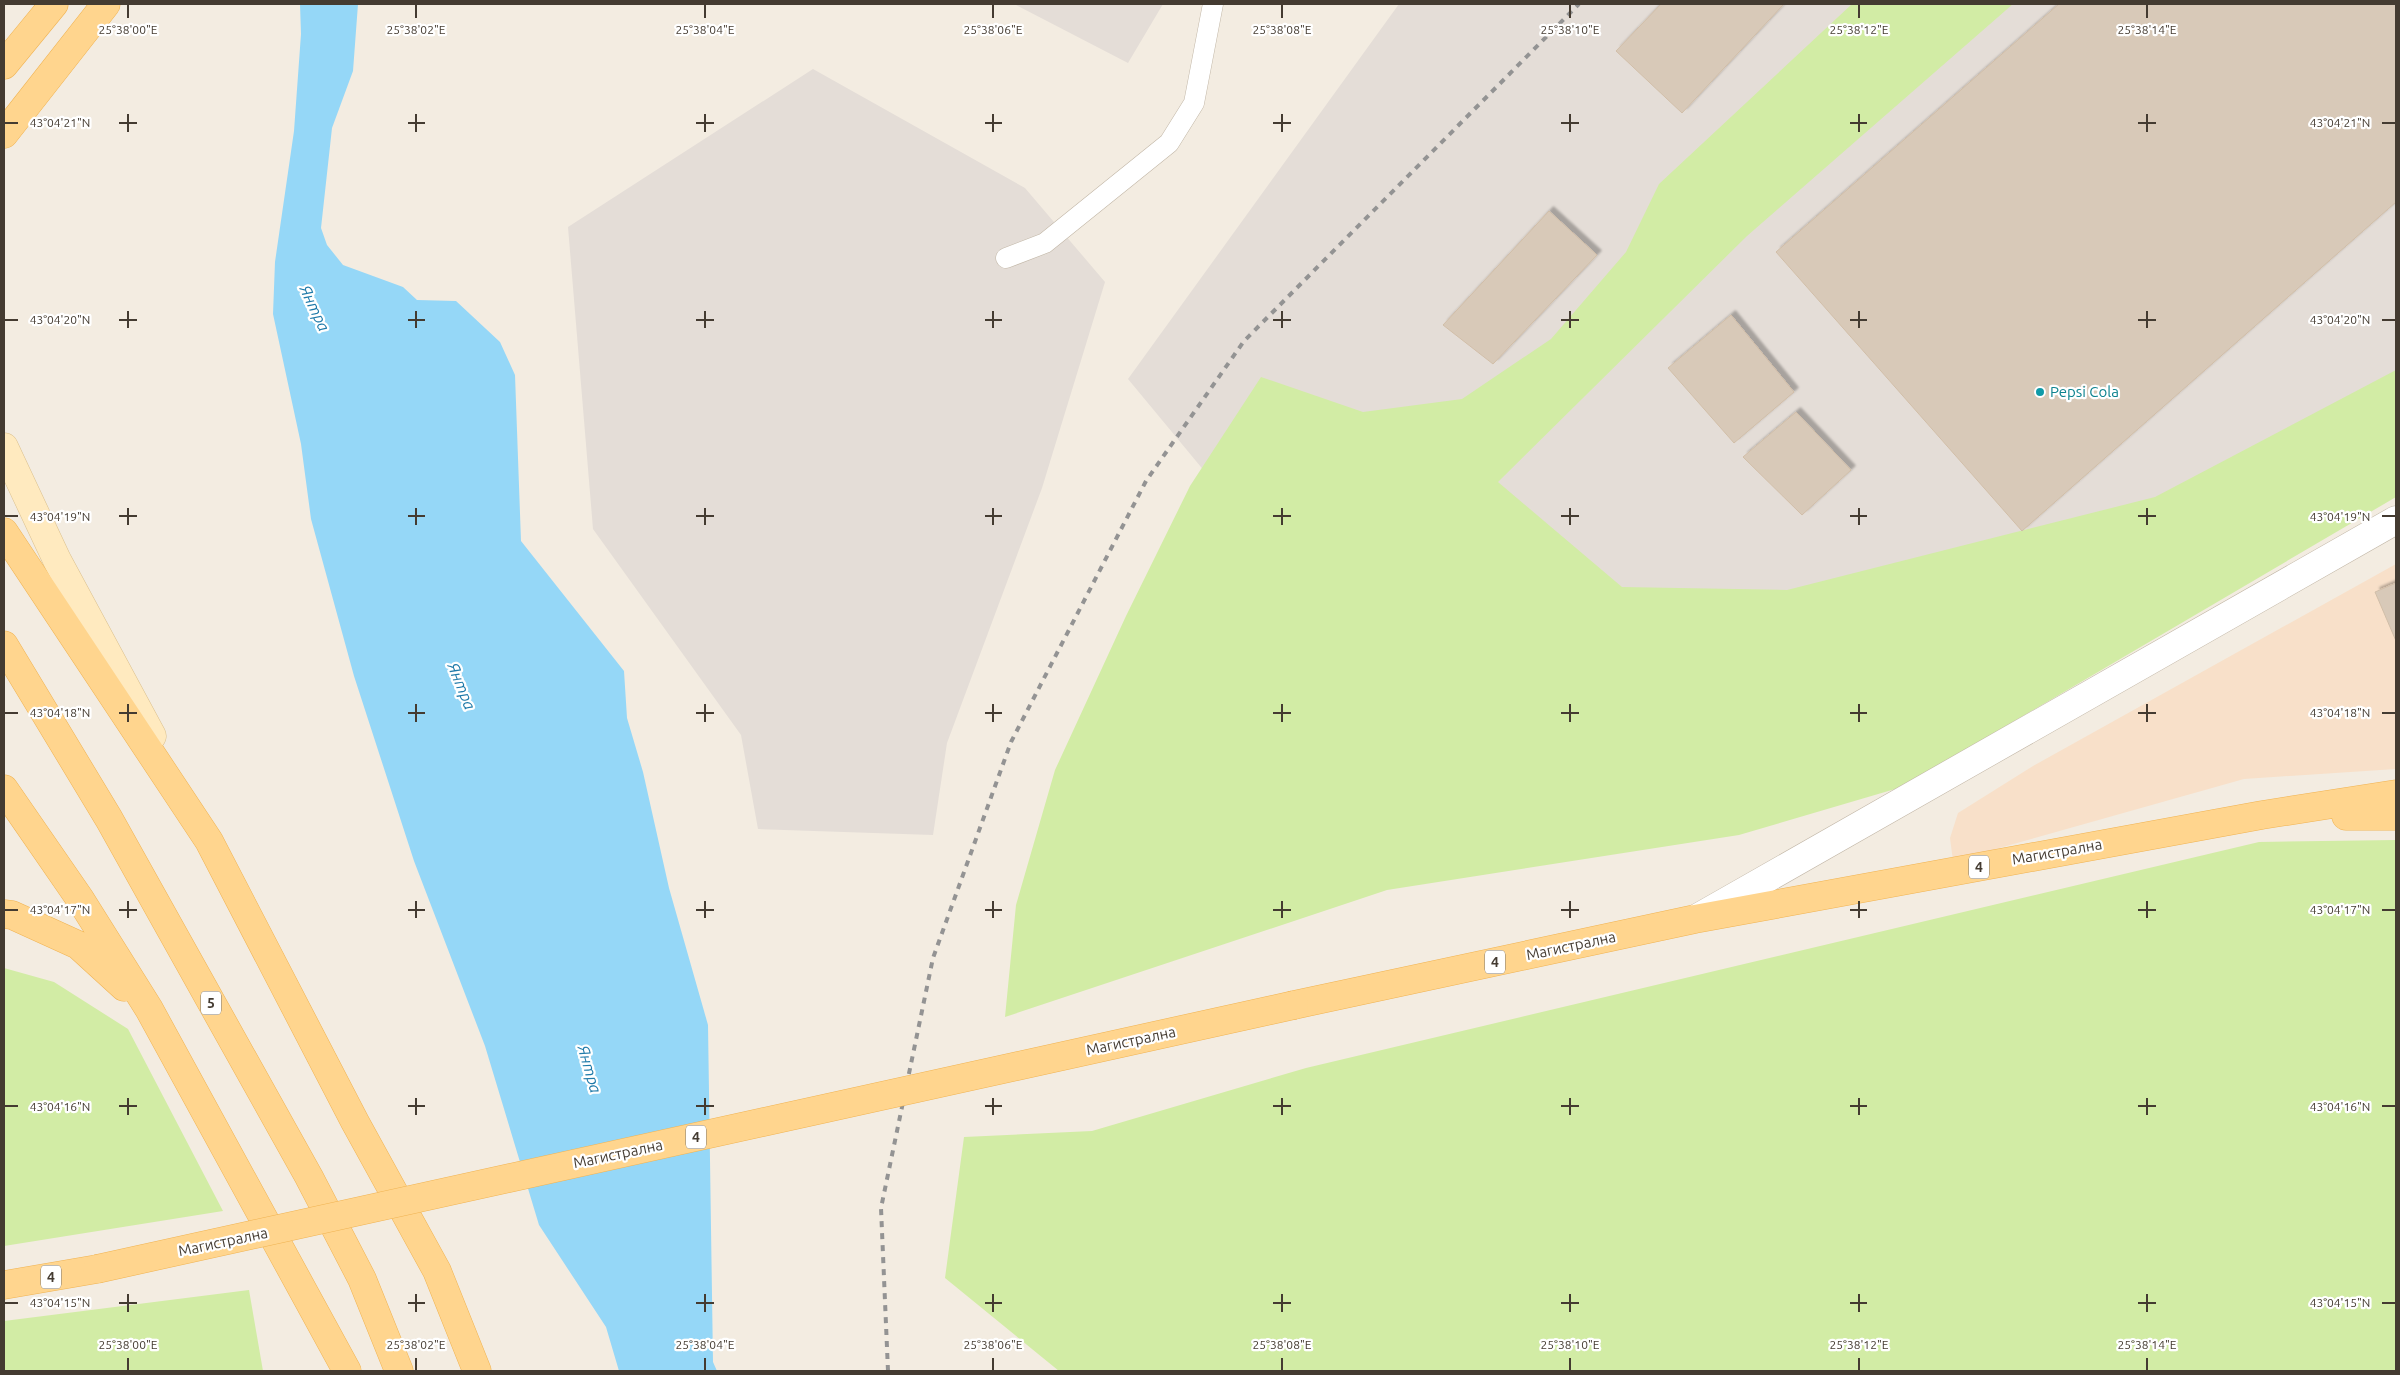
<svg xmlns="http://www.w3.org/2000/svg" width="2400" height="1375" font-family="Ubuntu,sans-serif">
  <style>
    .commercial { fill: #f8e0c9 }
    .industrial { fill: #e4ddd7 }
    .green { fill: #d2eca5 }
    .water { fill: #95d7f7 }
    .building { fill: #d8c9b8; stroke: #d1bea8; filter: url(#shadow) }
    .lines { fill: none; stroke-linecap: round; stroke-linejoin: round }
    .service-casing { stroke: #c1b6a6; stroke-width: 21 }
    .tertiary-casing { stroke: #c1b6a6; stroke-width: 29 }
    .secondary-casing { stroke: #dbc08d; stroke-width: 29 }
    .primary-casing { stroke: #f0b352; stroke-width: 29 }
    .service { stroke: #fff; stroke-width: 20 }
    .tertiary { stroke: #fff; stroke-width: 28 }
    .secondary { stroke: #ffeabf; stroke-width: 28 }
    .primary { stroke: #ffd58e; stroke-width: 28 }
    .rail { stroke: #939393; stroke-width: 4; stroke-dasharray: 6 6; stroke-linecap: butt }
    .primary-bridge-casing { stroke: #f0b352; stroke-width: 29; stroke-linecap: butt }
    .primary-bridge { stroke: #ffd58e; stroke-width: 28 }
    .ticks { fill: none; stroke: #443b31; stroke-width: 2 }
    .culture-dot { fill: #0f9aa8; stroke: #fff; stroke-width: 2 }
    .labels { text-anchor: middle; stroke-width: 4.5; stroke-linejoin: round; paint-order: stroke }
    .shield { fill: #fff; stroke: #7c766f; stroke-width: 1 }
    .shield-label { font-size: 14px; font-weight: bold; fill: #443b31 }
    .culture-label { font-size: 15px; fill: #0d838f; stroke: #fff; text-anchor: start }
    .street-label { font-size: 15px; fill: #443b31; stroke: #fff }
    .water-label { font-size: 16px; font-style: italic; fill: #1f7aa9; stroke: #fff }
    .ticks-label { font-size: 12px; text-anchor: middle; fill: #443b31; stroke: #fff; stroke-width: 4.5; stroke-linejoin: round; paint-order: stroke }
  </style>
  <defs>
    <filter id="shadow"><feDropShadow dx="4.5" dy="-4.5" stdDeviation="1" flood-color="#0004"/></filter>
  </defs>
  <rect width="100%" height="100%" fill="#f3ece1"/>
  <path class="commercial" d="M 2396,564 L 2396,769 L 2244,779 L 1953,861 L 1950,838 L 1958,813 L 2033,766 Z"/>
  <path class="industrial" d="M 1014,4 L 1163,4 L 1128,63 Z
    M 1399,4 L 2396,4 L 2396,394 L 1696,729 L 1317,607 L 1128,379 Z
    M 813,69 L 1025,188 L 1105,282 L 1042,488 L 947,743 L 933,835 L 758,829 L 741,735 L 593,529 L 568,227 Z"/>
  <path class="green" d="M 1852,4 L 2013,4 L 1747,236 L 1498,482 L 1622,587 L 1787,590 L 2155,497 L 2396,370 L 2396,497 L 1902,787 L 1739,835 L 1387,890 L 1005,1017 L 1016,905 L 1055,770 L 1126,616 L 1190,486 L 1261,377 L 1363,412 L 1462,399 L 1551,339 L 1626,252 L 1659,184 Z
    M 2396,840 L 2396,1371 L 1059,1371 L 945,1278 L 964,1137 L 1092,1131 L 1306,1068 L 2259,842 Z
    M 4,968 L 54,982 L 128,1029 L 223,1211 L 4,1246 Z
    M 249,1290 L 263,1371 L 4,1371 L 4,1321 Z"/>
  <path class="water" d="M 300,4 L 358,4 L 353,71 L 332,128 L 321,228 L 327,245 L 343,265 L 403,287 L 417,300 L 456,301 L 500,342 L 515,375 L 521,541 L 624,671 L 627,718 L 643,772 L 669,888 L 708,1025 L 713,1362 L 717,1371 L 619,1371 L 606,1327 L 539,1225 L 485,1046 L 414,861 L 354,676 L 311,519 L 301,444 L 273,314 L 275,262 L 294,131 L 301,34 Z"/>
  <path class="building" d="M 1661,4 L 1784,4 L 1682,113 L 1616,51 Z
    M 2059,4 L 2396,4 L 2396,202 L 2022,531 L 1776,252 Z
    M 1549,211 L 1597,255 L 1493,364 L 1443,325 Z
    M 1731,315 L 1794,392 L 1734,443 L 1668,368 Z
    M 1796,412 L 1851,470 L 1802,515 L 1743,457 Z
    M 2396,583 L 2396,641 L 2375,592 Z"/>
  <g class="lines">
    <defs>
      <path id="service" d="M 1006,258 L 1045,243 L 1169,143 L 1194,103 L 1213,4"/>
      <path id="tertiary" d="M 1699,917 L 2396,520"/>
      <path id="secondary" d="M 4,447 L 57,560 L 152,736"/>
      <path id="primary" d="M 4,65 L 54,4
        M 4,134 L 106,4
        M 4,532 L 209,841 L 355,1122 L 437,1271 L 477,1371
        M 4,645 L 109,819 L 309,1177 L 362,1279 L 399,1371
        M 4,789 L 80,899 L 149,1009 L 347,1371
        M 2346,816 L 2396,816
        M 4,914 L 12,915 L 78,945 L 124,987
        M 1294,1005 L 1695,919 L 2262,815 L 2396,794
        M 4,1285 L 97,1269"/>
    </defs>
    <use href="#service" class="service-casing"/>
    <use href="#tertiary" class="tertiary-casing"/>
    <use href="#secondary" class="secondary-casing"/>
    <use href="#primary" class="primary-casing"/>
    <use href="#service" class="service"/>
    <use href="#tertiary" class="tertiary"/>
    <use href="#secondary" class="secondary"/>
    <use href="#primary" class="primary"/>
    <path class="rail" d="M 888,1371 L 881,1208 L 933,958 L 1011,742 L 1146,481 L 1244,341 L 1579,4"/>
    <defs>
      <path id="primary-bridge" d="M 97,1269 L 1294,1005"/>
    </defs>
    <use href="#primary-bridge" class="primary-bridge-casing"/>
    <use href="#primary-bridge" class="primary-bridge"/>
  </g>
  <path class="ticks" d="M 128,5 L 128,18M 416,5 L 416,18M 705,5 L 705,18M 993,5 L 993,18M 1282,5 L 1282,18M 1570,5 L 1570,18M 1859,5 L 1859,18M 2147,5 L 2147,18M 128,114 L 128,132M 416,114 L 416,132M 705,114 L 705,132M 993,114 L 993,132M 1282,114 L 1282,132M 1570,114 L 1570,132M 1859,114 L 1859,132M 2147,114 L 2147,132M 5,123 L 18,123M 119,123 L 137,123M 408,123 L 425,123M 696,123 L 714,123M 985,123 L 1002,123M 1273,123 L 1291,123M 1561,123 L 1579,123M 1850,123 L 1867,123M 2138,123 L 2156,123M 2382,123 L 2395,123M 128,311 L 128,328M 416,311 L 416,328M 705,311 L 705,328M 993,311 L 993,328M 1282,311 L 1282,328M 1570,311 L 1570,328M 1859,311 L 1859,328M 2147,311 L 2147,328M 5,320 L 18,320M 119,320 L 137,320M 408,320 L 425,320M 696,320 L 714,320M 985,320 L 1002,320M 1273,320 L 1291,320M 1561,320 L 1579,320M 1850,320 L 1867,320M 2138,320 L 2156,320M 2382,320 L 2395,320M 128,508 L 128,525M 416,508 L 416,525M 705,508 L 705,525M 993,508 L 993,525M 1282,508 L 1282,525M 1570,508 L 1570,525M 1859,508 L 1859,525M 2147,508 L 2147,525M 5,516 L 18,516M 119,516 L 137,516M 408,516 L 425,516M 696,516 L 714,516M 985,516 L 1002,516M 1273,516 L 1291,516M 1561,516 L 1579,516M 1850,516 L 1867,516M 2138,516 L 2156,516M 2382,516 L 2395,516M 128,704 L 128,722M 416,704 L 416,722M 705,704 L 705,722M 993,704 L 993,722M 1282,704 L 1282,722M 1570,704 L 1570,722M 1859,704 L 1859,722M 2147,704 L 2147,722M 5,713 L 18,713M 119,713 L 137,713M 408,713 L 425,713M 696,713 L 714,713M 985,713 L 1002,713M 1273,713 L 1291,713M 1561,713 L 1579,713M 1850,713 L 1867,713M 2138,713 L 2156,713M 2382,713 L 2395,713M 128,901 L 128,918M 416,901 L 416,918M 705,901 L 705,918M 993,901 L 993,918M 1282,901 L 1282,918M 1570,901 L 1570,918M 1859,901 L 1859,918M 2147,901 L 2147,918M 5,910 L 18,910M 119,910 L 137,910M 408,910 L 425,910M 696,910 L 714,910M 985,910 L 1002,910M 1273,910 L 1291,910M 1561,910 L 1579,910M 1850,910 L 1867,910M 2138,910 L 2156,910M 2382,910 L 2395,910M 128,1098 L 128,1115M 416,1098 L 416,1115M 705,1098 L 705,1115M 993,1098 L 993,1115M 1282,1098 L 1282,1115M 1570,1098 L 1570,1115M 1859,1098 L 1859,1115M 2147,1098 L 2147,1115M 5,1106 L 18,1106M 119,1106 L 137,1106M 408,1106 L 425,1106M 696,1106 L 714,1106M 985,1106 L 1002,1106M 1273,1106 L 1291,1106M 1561,1106 L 1579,1106M 1850,1106 L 1867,1106M 2138,1106 L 2156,1106M 2382,1106 L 2395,1106M 128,1294 L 128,1312M 416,1294 L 416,1312M 705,1294 L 705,1312M 993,1294 L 993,1312M 1282,1294 L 1282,1312M 1570,1294 L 1570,1312M 1859,1294 L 1859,1312M 2147,1294 L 2147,1312M 5,1303 L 18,1303M 119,1303 L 137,1303M 408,1303 L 425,1303M 696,1303 L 714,1303M 985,1303 L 1002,1303M 1273,1303 L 1291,1303M 1561,1303 L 1579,1303M 1850,1303 L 1867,1303M 2138,1303 L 2156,1303M 2382,1303 L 2395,1303M 128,1358 L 128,1370M 416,1358 L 416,1370M 705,1358 L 705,1370M 993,1358 L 993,1370M 1282,1358 L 1282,1370M 1570,1358 L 1570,1370M 1859,1358 L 1859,1370M 2147,1358 L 2147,1370"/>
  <circle class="culture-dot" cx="2040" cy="392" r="5"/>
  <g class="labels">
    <g class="shield">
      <rect x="1969" y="855.5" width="20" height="23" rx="4"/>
      <rect x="1485" y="950.5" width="20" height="23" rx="4"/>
      <rect x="201" y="991.5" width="20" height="23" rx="4"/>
      <rect x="686" y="1125.5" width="20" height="23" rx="4"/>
      <rect x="41" y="1265.5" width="20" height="23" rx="4"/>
    </g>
    <g class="shield-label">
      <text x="1979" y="872">4</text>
      <text x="1495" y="967">4</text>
      <text x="211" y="1008">5</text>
      <text x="696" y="1142">4</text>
      <text x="51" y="1282">4</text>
    </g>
    <g class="culture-label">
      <text x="2050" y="397">Pepsi Cola</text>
    </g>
    <g class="street-label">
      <text transform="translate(2057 852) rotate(-10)" y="5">Магистрална</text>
      <text transform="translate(1571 946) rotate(-12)" y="5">Магистрална</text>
      <text transform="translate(1131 1041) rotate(-12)" y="5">Магистрална</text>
      <text transform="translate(618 1154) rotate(-12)" y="5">Магистрална</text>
      <text transform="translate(223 1242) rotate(-12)" y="5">Магистрална</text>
    </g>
    <g class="water-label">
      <text transform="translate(315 308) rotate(65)" y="6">Янтра</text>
      <text transform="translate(462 686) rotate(68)" y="6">Янтра</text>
      <text transform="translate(590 1069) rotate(74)" y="6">Янтра</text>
    </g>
  </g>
  <g class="ticks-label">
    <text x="128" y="34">25°38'00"E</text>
    <text x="416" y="34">25°38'02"E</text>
    <text x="705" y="34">25°38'04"E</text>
    <text x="993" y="34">25°38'06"E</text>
    <text x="1282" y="34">25°38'08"E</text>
    <text x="1570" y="34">25°38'10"E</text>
    <text x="1859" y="34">25°38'12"E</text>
    <text x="2147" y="34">25°38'14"E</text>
    <text x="60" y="127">43°04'21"N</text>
    <text x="2340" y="127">43°04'21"N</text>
    <text x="60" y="324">43°04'20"N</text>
    <text x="2340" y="324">43°04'20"N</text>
    <text x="60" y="521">43°04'19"N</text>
    <text x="2340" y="521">43°04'19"N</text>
    <text x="60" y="717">43°04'18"N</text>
    <text x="2340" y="717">43°04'18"N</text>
    <text x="60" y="914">43°04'17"N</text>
    <text x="2340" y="914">43°04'17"N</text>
    <text x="60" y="1111">43°04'16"N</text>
    <text x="2340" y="1111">43°04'16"N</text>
    <text x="60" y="1307">43°04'15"N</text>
    <text x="2340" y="1307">43°04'15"N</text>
    <text x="128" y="1349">25°38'00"E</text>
    <text x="416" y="1349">25°38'02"E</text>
    <text x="705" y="1349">25°38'04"E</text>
    <text x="993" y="1349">25°38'06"E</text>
    <text x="1282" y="1349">25°38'08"E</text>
    <text x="1570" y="1349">25°38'10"E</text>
    <text x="1859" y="1349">25°38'12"E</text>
    <text x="2147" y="1349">25°38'14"E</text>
  </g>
  <rect width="2400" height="1375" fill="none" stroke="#443b31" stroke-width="10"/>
</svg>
